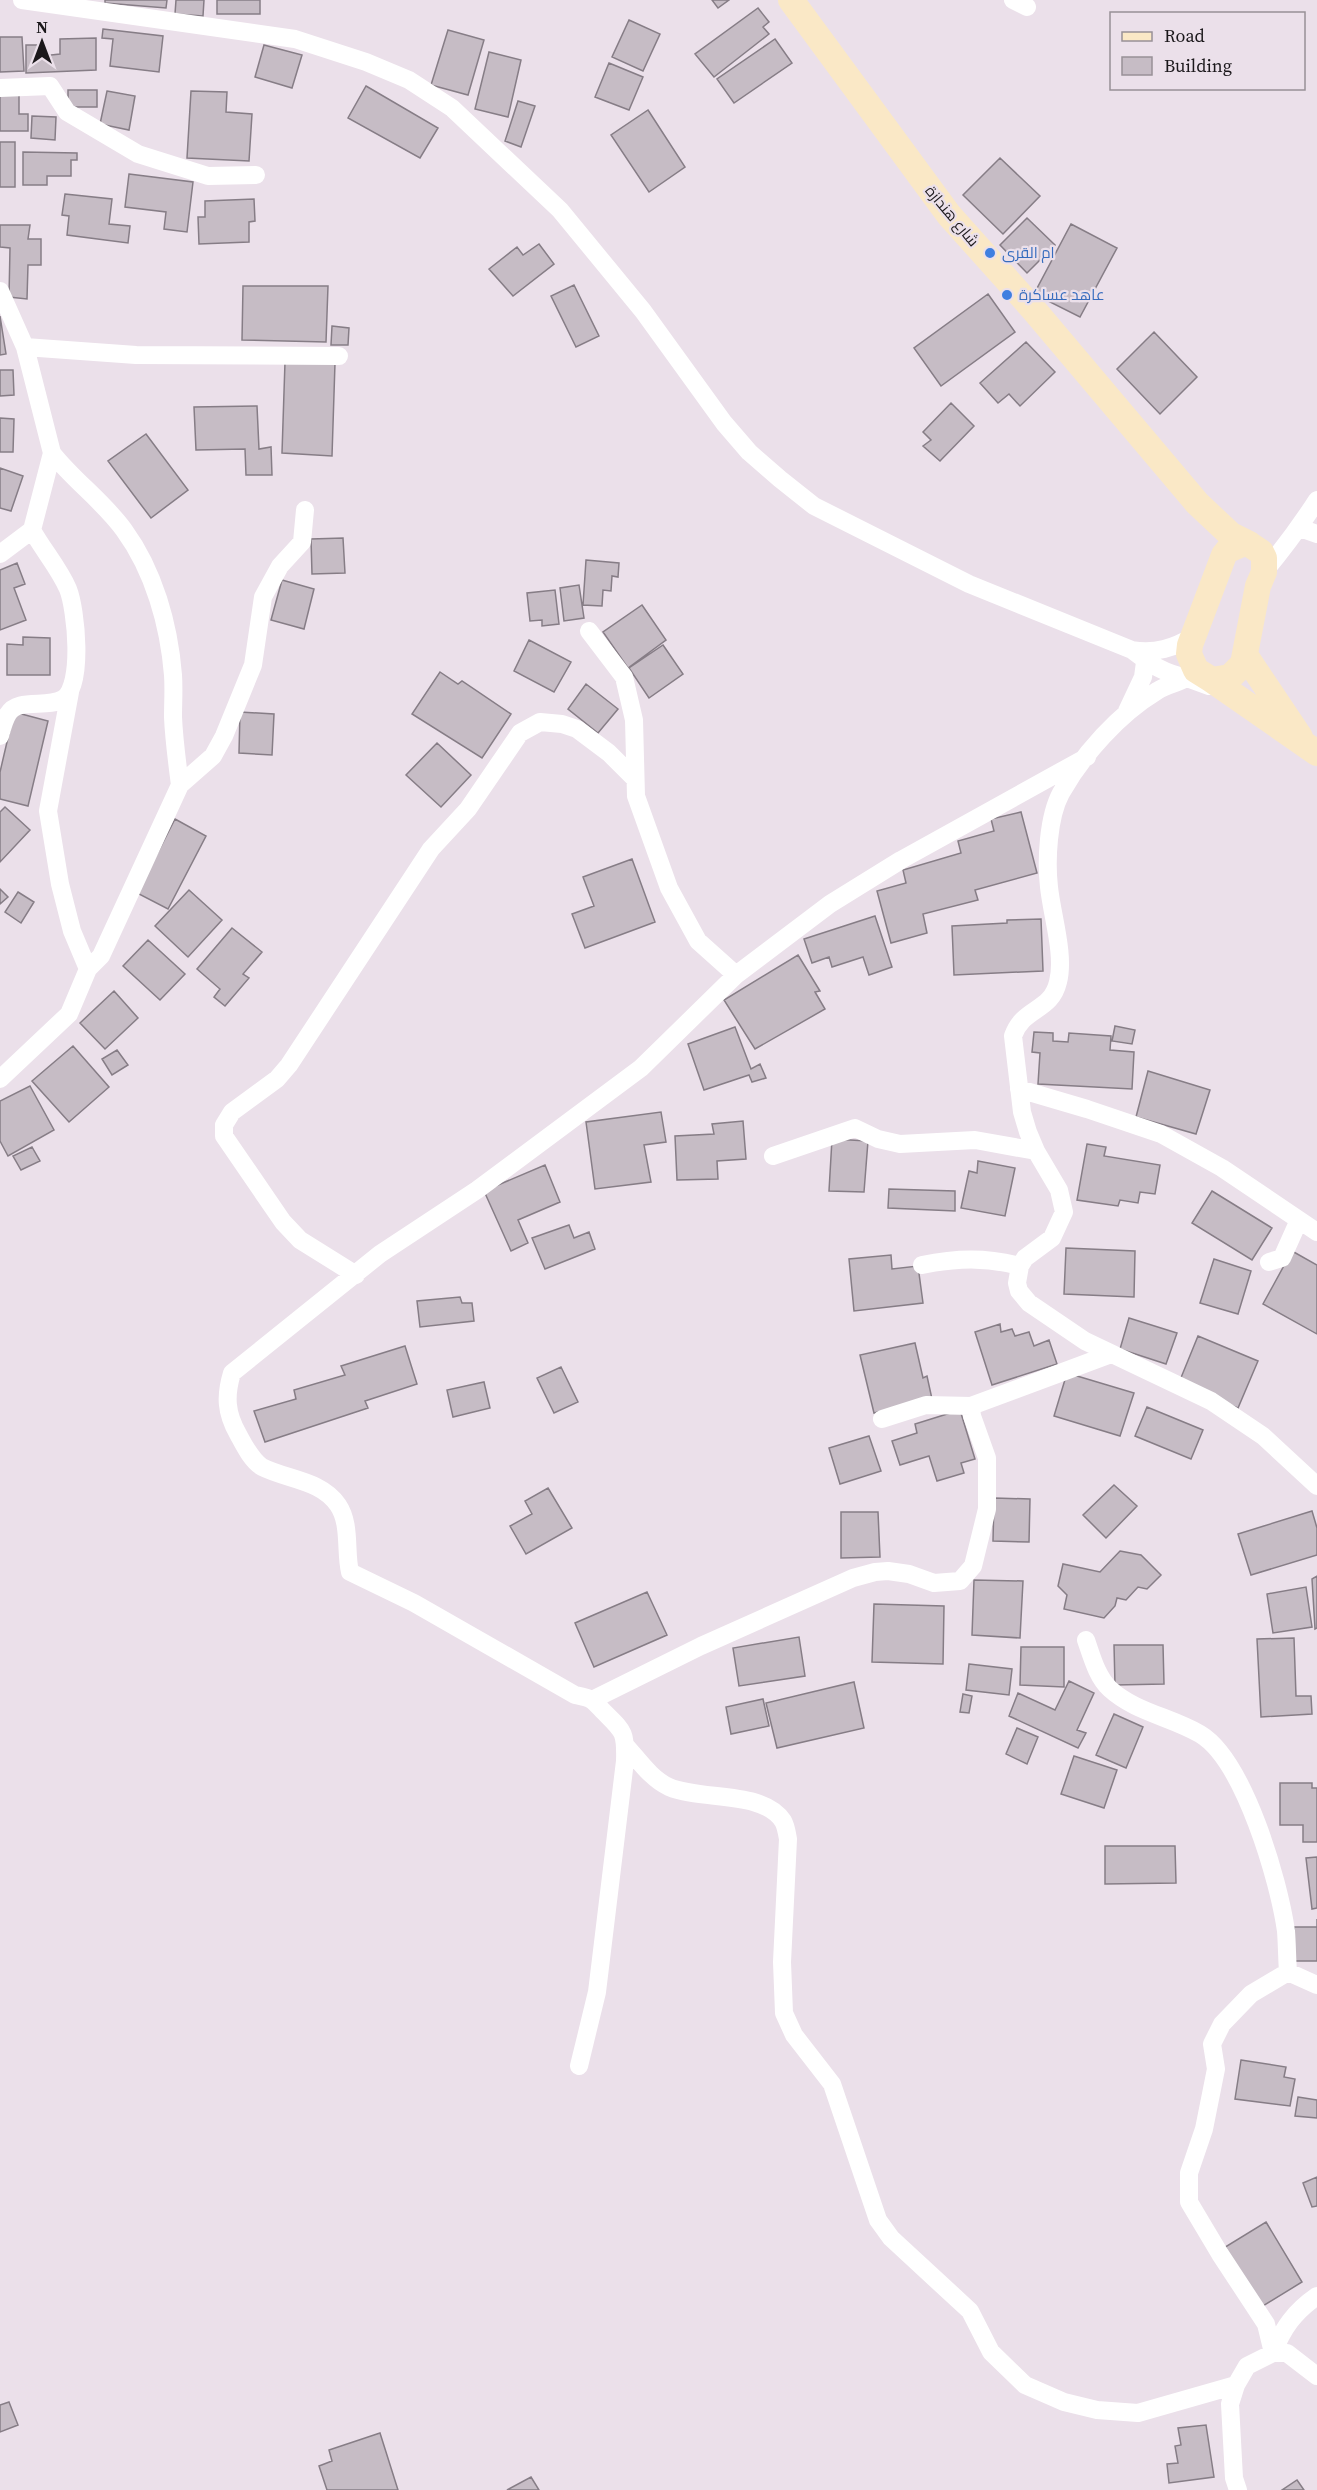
<svg xmlns="http://www.w3.org/2000/svg" width="1317" height="2490" font-family="'Source Serif 4',Cairo,serif">
  <style>
    .building { fill: #c6bcc5; stroke: #867d86; stroke-width: 1.5 }
    .lines { fill: none; stroke-linecap: round; stroke-linejoin: round }
    .street { stroke: #fff; stroke-width: 18 }
    .secondary { stroke: #fae8c6; stroke-width: 26 }
    .shop-dot { fill: #3f7fe0; stroke: #ebe0ea; stroke-width: 2 }
    .labels { text-anchor: middle; stroke-width: 4.5; stroke-linejoin: round; paint-order: stroke }
    .street-label { font-size: 15px; fill: #1b181b; stroke: #ebe0ea }
    .shop-label { font-size: 15px; fill: #366cbe; stroke: #ebe0ea; text-anchor: start }
  </style>
  <rect width="100%" height="100%" fill="#ebe0ea"/>
  <path class="building" d="M 105,0 L 167,0 L 166,8 L 105,3 Z
    M 176,0 L 204,0 L 203,16 L 175,14 Z
    M 217,0 L 260,0 L 260,14 L 217,14 Z
    M 712,0 L 729,0 L 718,8 Z
    M 758,8 L 769,22 L 763,27 L 769,34 L 714,77 L 695,54 Z
    M 629,20 L 660,34 L 643,71 L 612,57 Z
    M 103,29 L 163,36 L 159,72 L 110,66 L 113,39 L 102,38 Z
    M 448,30 L 484,40 L 468,95 L 431,85 Z
    M 0,37 L 22,37 L 24,71 L 0,72 Z
    M 96,38 L 96,70 L 26,73 L 26,45 L 42,45 L 42,56 L 60,54 L 60,39 Z
    M 775,39 L 792,63 L 734,103 L 717,79 Z
    M 264,45 L 302,55 L 292,88 L 255,77 Z
    M 489,52 L 521,60 L 508,117 L 475,109 Z
    M 609,63 L 643,77 L 629,110 L 595,97 Z
    M 366,86 L 438,128 L 420,158 L 348,118 Z
    M 68,90 L 97,90 L 97,107 L 68,107 Z
    M 107,91 L 135,96 L 129,130 L 100,124 Z
    M 191,91 L 227,92 L 226,112 L 252,114 L 249,161 L 187,158 Z
    M 19,94 L 19,114 L 28,114 L 28,131 L 0,131 L 0,95 Z
    M 518,101 L 535,106 L 521,147 L 505,141 Z
    M 648,110 L 685,167 L 649,192 L 611,135 Z
    M 32,116 L 56,117 L 55,140 L 31,138 Z
    M 0,142 L 15,142 L 15,187 L 0,187 Z
    M 23,152 L 77,153 L 77,160 L 71,160 L 71,176 L 47,176 L 47,185 L 23,185 Z
    M 1000,158 L 1040,196 L 1003,234 L 963,195 Z
    M 129,174 L 193,182 L 187,232 L 164,229 L 166,212 L 125,207 Z
    M 65,194 L 112,199 L 109,224 L 130,226 L 128,243 L 67,235 L 69,216 L 62,215 Z
    M 254,199 L 255,221 L 249,222 L 249,242 L 199,244 L 198,217 L 205,217 L 205,201 Z
    M 1027,218 L 1055,245 L 1027,273 L 1000,245 Z
    M 1071,224 L 1117,248 L 1080,317 L 1034,294 Z
    M 0,225 L 30,225 L 28,239 L 41,239 L 41,265 L 28,265 L 27,299 L 9,297 L 10,248 L 0,247 Z
    M 539,244 L 554,264 L 513,296 L 489,269 L 517,247 L 523,255 Z
    M 574,285 L 599,336 L 576,347 L 551,296 Z
    M 243,286 L 328,286 L 326,342 L 242,340 Z
    M 988,294 L 1015,332 L 941,386 L 914,348 Z
    M 0,316 L 6,354 L 0,355 Z
    M 332,326 L 349,328 L 348,345 L 331,345 Z
    M 1154,332 L 1197,377 L 1160,414 L 1117,369 Z
    M 1026,342 L 1055,372 L 1020,406 L 1009,394 L 998,403 L 980,383 Z
    M 285,362 L 335,363 L 332,456 L 282,453 Z
    M 0,370 L 13,370 L 14,395 L 0,396 Z
    M 951,403 L 974,426 L 940,461 L 923,446 L 931,440 L 923,432 Z
    M 257,406 L 259,449 L 271,447 L 272,475 L 246,475 L 245,449 L 196,450 L 194,407 Z
    M 0,418 L 14,419 L 13,452 L 0,452 Z
    M 146,434 L 188,490 L 151,518 L 108,461 Z
    M 0,468 L 23,476 L 11,511 L 0,508 Z
    M 343,538 L 345,573 L 312,574 L 311,539 Z
    M 586,560 L 619,563 L 618,577 L 612,576 L 611,591 L 603,590 L 602,606 L 583,605 Z
    M 17,563 L 25,584 L 14,588 L 26,620 L 0,630 L 0,570 Z
    M 282,580 L 314,589 L 304,629 L 271,620 Z
    M 579,585 L 584,618 L 564,621 L 560,588 Z
    M 555,590 L 559,624 L 542,626 L 542,620 L 530,621 L 527,593 Z
    M 642,605 L 666,640 L 628,668 L 603,632 Z
    M 23,637 L 50,638 L 50,675 L 7,675 L 7,644 L 23,645 Z
    M 529,640 L 571,662 L 554,692 L 514,671 Z
    M 663,645 L 683,674 L 649,698 L 629,668 Z
    M 440,672 L 458,684 L 462,681 L 511,714 L 482,758 L 412,714 Z
    M 586,684 L 618,709 L 598,733 L 568,709 Z
    M 14,712 L 48,721 L 28,806 L 0,799 L 0,772 Z
    M 240,712 L 274,714 L 272,755 L 239,753 Z
    M 437,743 L 471,775 L 441,807 L 406,775 Z
    M 5,807 L 30,830 L 0,862 L 0,812 Z
    M 1021,812 L 1037,873 L 975,890 L 978,900 L 923,914 L 927,933 L 891,943 L 877,891 L 906,883 L 903,870 L 961,853 L 958,841 L 994,831 L 991,819 Z
    M 175,819 L 206,836 L 168,909 L 137,893 Z
    M 632,859 L 655,922 L 585,948 L 572,914 L 594,906 L 583,877 Z
    M 0,889 L 8,897 L 0,904 Z
    M 189,890 L 222,920 L 188,957 L 155,926 Z
    M 18,892 L 34,902 L 21,923 L 5,912 Z
    M 875,916 L 892,967 L 869,975 L 863,957 L 832,967 L 829,957 L 812,963 L 804,939 Z
    M 1041,919 L 1043,971 L 954,975 L 952,926 L 1007,923 L 1007,920 Z
    M 232,928 L 262,952 L 243,974 L 249,978 L 225,1006 L 214,997 L 220,989 L 197,969 Z
    M 148,940 L 185,974 L 160,1000 L 123,966 Z
    M 798,955 L 820,991 L 815,992 L 825,1009 L 755,1049 L 724,1000 Z
    M 114,991 L 138,1018 L 105,1049 L 80,1023 Z
    M 1115,1026 L 1135,1030 L 1132,1044 L 1112,1041 Z
    M 735,1027 L 751,1069 L 760,1064 L 766,1078 L 752,1082 L 749,1075 L 704,1090 L 688,1044 Z
    M 1034,1032 L 1053,1033 L 1053,1041 L 1068,1042 L 1069,1033 L 1111,1036 L 1110,1050 L 1134,1052 L 1132,1089 L 1038,1084 L 1040,1053 L 1032,1052 Z
    M 73,1046 L 109,1087 L 69,1122 L 32,1081 Z
    M 117,1050 L 128,1065 L 112,1075 L 102,1059 Z
    M 1148,1071 L 1210,1090 L 1196,1134 L 1136,1117 Z
    M 30,1086 L 54,1130 L 8,1156 L 0,1141 L 0,1101 Z
    M 661,1112 L 666,1142 L 644,1145 L 651,1182 L 595,1189 L 586,1122 Z
    M 743,1121 L 746,1159 L 717,1161 L 718,1179 L 677,1180 L 675,1136 L 714,1134 L 712,1124 Z
    M 832,1139 L 868,1141 L 864,1192 L 829,1191 Z
    M 1087,1144 L 1106,1147 L 1104,1156 L 1160,1165 L 1155,1194 L 1140,1192 L 1138,1203 L 1120,1200 L 1118,1206 L 1077,1200 Z
    M 32,1147 L 40,1161 L 21,1170 L 13,1156 Z
    M 978,1161 L 1015,1168 L 1005,1216 L 961,1208 L 969,1171 L 977,1173 Z
    M 545,1165 L 560,1202 L 518,1220 L 528,1243 L 511,1251 L 484,1191 Z
    M 889,1189 L 955,1191 L 955,1211 L 888,1208 Z
    M 1212,1191 L 1272,1228 L 1252,1260 L 1192,1223 Z
    M 569,1225 L 574,1238 L 589,1232 L 595,1249 L 545,1269 L 532,1238 Z
    M 1066,1248 L 1135,1251 L 1134,1297 L 1064,1294 Z
    M 1292,1251 L 1317,1265 L 1317,1334 L 1263,1304 Z
    M 891,1255 L 892,1269 L 918,1266 L 923,1303 L 854,1311 L 849,1259 Z
    M 1214,1259 L 1251,1271 L 1238,1314 L 1200,1303 Z
    M 460,1297 L 462,1303 L 472,1303 L 474,1321 L 420,1327 L 417,1301 Z
    M 1129,1318 L 1177,1333 L 1166,1364 L 1120,1349 Z
    M 1000,1324 L 1001,1332 L 1012,1329 L 1015,1336 L 1029,1332 L 1034,1346 L 1049,1340 L 1057,1364 L 992,1385 L 975,1332 Z
    M 1198,1336 L 1258,1361 L 1238,1408 L 1178,1385 Z
    M 915,1343 L 923,1378 L 927,1376 L 932,1399 L 874,1413 L 860,1355 Z
    M 405,1346 L 417,1384 L 365,1401 L 368,1408 L 265,1442 L 254,1411 L 296,1399 L 294,1390 L 345,1375 L 341,1366 Z
    M 561,1367 L 578,1402 L 554,1413 L 537,1378 Z
    M 1067,1373 L 1134,1393 L 1120,1436 L 1054,1416 Z
    M 484,1382 L 490,1408 L 453,1417 L 447,1390 Z
    M 1147,1407 L 1203,1430 L 1191,1459 L 1135,1436 Z
    M 960,1410 L 975,1459 L 961,1463 L 964,1473 L 937,1481 L 929,1456 L 900,1465 L 892,1441 L 917,1433 L 915,1424 Z
    M 869,1436 L 881,1471 L 840,1484 L 829,1448 Z
    M 1114,1485 L 1137,1506 L 1106,1538 L 1083,1515 Z
    M 548,1488 L 572,1528 L 526,1554 L 510,1526 L 532,1514 L 525,1501 Z
    M 994,1498 L 1030,1499 L 1029,1542 L 993,1541 Z
    M 1312,1511 L 1317,1528 L 1317,1555 L 1251,1575 L 1238,1534 Z
    M 841,1512 L 878,1512 L 880,1557 L 841,1558 Z
    M 1120,1551 L 1141,1555 L 1161,1575 L 1147,1589 L 1138,1587 L 1126,1600 L 1117,1598 L 1115,1606 L 1104,1618 L 1064,1609 L 1067,1595 L 1058,1586 L 1063,1564 L 1100,1572 Z
    M 1317,1576 L 1317,1628 L 1315,1629 L 1312,1579 Z
    M 974,1580 L 1023,1581 L 1020,1638 L 972,1635 Z
    M 1306,1587 L 1312,1627 L 1273,1633 L 1267,1594 Z
    M 647,1592 L 667,1635 L 594,1667 L 575,1623 Z
    M 874,1604 L 944,1606 L 943,1664 L 872,1662 Z
    M 799,1637 L 805,1676 L 739,1686 L 733,1648 Z
    M 1294,1638 L 1296,1696 L 1311,1696 L 1312,1714 L 1261,1717 L 1257,1639 Z
    M 1114,1645 L 1163,1645 L 1164,1684 L 1115,1685 Z
    M 1021,1647 L 1064,1647 L 1064,1687 L 1020,1685 Z
    M 969,1664 L 1012,1669 L 1009,1695 L 966,1690 Z
    M 1069,1681 L 1094,1693 L 1077,1730 L 1086,1733 L 1078,1748 L 1009,1716 L 1018,1693 L 1055,1710 Z
    M 854,1682 L 864,1728 L 777,1748 L 766,1703 Z
    M 963,1694 L 972,1696 L 969,1713 L 960,1712 Z
    M 763,1699 L 769,1726 L 731,1734 L 726,1707 Z
    M 1114,1714 L 1143,1727 L 1126,1768 L 1096,1755 Z
    M 1017,1728 L 1038,1737 L 1027,1764 L 1006,1754 Z
    M 1074,1756 L 1117,1770 L 1104,1808 L 1061,1794 Z
    M 1280,1783 L 1312,1783 L 1312,1788 L 1317,1788 L 1317,1842 L 1303,1842 L 1303,1825 L 1280,1825 Z
    M 1105,1846 L 1175,1846 L 1176,1883 L 1105,1884 Z
    M 1317,1857 L 1317,1908 L 1312,1909 L 1306,1858 Z
    M 1317,1919 L 1317,1961 L 1294,1961 L 1294,1927 L 1317,1927 Z
    M 1241,2060 L 1286,2067 L 1284,2077 L 1295,2079 L 1290,2106 L 1235,2099 Z
    M 1298,2097 L 1317,2100 L 1317,2118 L 1295,2116 Z
    M 1317,2177 L 1317,2206 L 1312,2207 L 1303,2183 Z
    M 1266,2222 L 1302,2282 L 1258,2309 L 1222,2249 Z
    M 9,2402 L 18,2425 L 0,2432 L 0,2405 Z
    M 1206,2425 L 1214,2477 L 1169,2483 L 1167,2464 L 1178,2463 L 1175,2446 L 1181,2445 L 1178,2428 Z
    M 380,2433 L 398,2490 L 327,2490 L 319,2466 L 332,2461 L 329,2450 Z
    M 531,2477 L 539,2490 L 507,2490 Z
    M 1297,2480 L 1304,2490 L 1282,2490 Z"/>
  <g class="lines">
    <path class="street" d="M 22,0 L 295,39 L 366,62 L 409,80 L 452,108 L 560,210 L 643,311 L 724,423 L 749,452 L 780,479 L 814,506 L 969,584 L 1132,650 C 1155,654 1174,648 1194,636
      M 1013,0 L 1027,7
      M 0,88 L 50,86 L 67,112 L 138,154 L 208,176 L 256,175
      M 0,291 L 25,347 L 52,453 L 32,530 L 0,554
      M 25,347 L 136,355 L 339,356
      M 52,453 C 74,481 103,501 124,530 C 154,571 169,625 173,675 C 174,689 173,703 173,717 C 174,740 177,762 180,785
      M 1300,528 L 1317,534
      M 1264,572 C 1283,549 1301,525 1317,500
      M 589,631 L 624,677 L 634,720 L 636,796 L 669,888 L 698,941 L 736,975
      M 1132,650 C 1150,664 1165,674 1188,678
      M 1209,686 L 1187,678 C 1178,683 1166,685 1157,691 C 1119,714 1083,754 1061,793 C 1048,817 1046,861 1049,887 C 1052,916 1065,955 1058,982 C 1051,1012 1023,1007 1013,1036 L 1022,1112 L 1028,1132 L 1036,1151 L 1059,1190 L 1064,1212 L 1052,1238 L 1025,1258 L 1020,1266 L 1017,1283 L 1019,1291 L 1029,1303 L 1085,1341 L 1211,1401 L 1263,1436 L 1317,1486
      M 70,692 L 48,811 L 60,884 L 72,931 L 88,969
      M 1127,711 L 1143,677 L 1146,655 L 1150,653
      M 0,736 C 2,729 4,720 8,714 C 18,697 47,709 63,699 C 84,686 76,609 68,589 C 59,568 43,550 32,530
      M 0,1079 L 69,1014 L 88,969 L 101,956 L 180,785 L 213,756 L 224,736 L 253,665 L 263,597 L 280,566 L 302,542 L 305,510
      M 1019,1089 L 1087,1109 L 1161,1134 L 1222,1168 L 1317,1232
      M 773,1156 L 855,1128 L 878,1139 L 900,1144 L 975,1140 L 1036,1151
      M 1269,1262 L 1282,1258 L 1299,1220
      M 922,1265 C 956,1258 986,1257 1020,1266
      M 356,1275 L 300,1240 L 283,1222 L 224,1136 L 224,1125 L 232,1112 L 277,1079 L 289,1065 L 431,849 L 468,809 L 520,733 L 540,722 L 562,724 L 577,729 L 609,753 L 634,778
      M 882,1419 L 926,1405 L 971,1406
      M 1086,1640 C 1092,1657 1097,1677 1110,1689 C 1135,1712 1171,1717 1200,1734 C 1244,1760 1279,1881 1286,1931 C 1287,1944 1287,1958 1288,1972 L 1317,1985
      M 594,1699 L 701,1646 L 853,1578 L 875,1572 L 888,1571 L 909,1574 L 934,1583 L 960,1581 L 973,1566 L 987,1509 L 987,1458 L 972,1416 L 971,1406 L 1111,1354
      M 625,1745 C 638,1759 651,1779 669,1787 C 701,1801 763,1790 783,1821 C 786,1826 787,1834 788,1839 L 782,1962 L 784,2013 L 794,2035 L 832,2084 L 878,2220 L 891,2238 L 970,2311 L 991,2352 L 1025,2385 L 1064,2402 L 1097,2410 L 1138,2413 L 1236,2385
      M 579,2066 L 597,1992 L 625,1761 C 626,1731 623,1731 603,1711 C 591,1698 593,1699 575,1695 L 414,1603 L 350,1572 C 345,1552 351,1524 338,1505 C 321,1480 288,1480 262,1467 C 251,1460 244,1445 238,1434 C 226,1413 225,1396 232,1373 L 380,1254 L 477,1190 L 641,1068 L 736,975 L 830,904 L 901,860 L 1087,757
      M 1273,2353 L 1266,2324 L 1220,2254 L 1189,2202 L 1189,2173 L 1204,2129 L 1216,2069 L 1212,2044 L 1222,2024 L 1251,1994 L 1288,1972
      M 1273,2353 C 1283,2328 1294,2312 1317,2296
      M 1238,2490 L 1234,2478 L 1230,2404 L 1236,2385 L 1247,2366 L 1273,2353 L 1287,2353 L 1317,2376"/>
    <path class="secondary" d="M 791,0 L 949,215 L 1034,310 L 1197,503 L 1231,535 L 1249,544
      M 1242,544 L 1249,544 L 1261,552 L 1264,558 L 1264,572 L 1258,586 L 1243,664 L 1230,677 L 1212,680 L 1196,670 L 1189,654 L 1190,645 L 1224,555 L 1228,550 Z
      M 1245,655 L 1300,737
      M 1212,680 L 1317,753"/>
  </g>
  <g class="shop-dot">
    <circle cx="990" cy="253" r="6"/>
    <circle cx="1007" cy="295" r="6"/>
  </g>
  <g class="labels">
    <g class="street-label">
      <text transform="translate(952 216) rotate(50)" y="5">شارع هندازة</text>
    </g>
    <g class="shop-label">
      <text x="1002" y="258">ام القرى</text>
      <text x="1019" y="300">عاهد عساكرة</text>
    </g>
  </g>
  <rect x="1110" y="12" width="195" height="78" fill="#ebe0ea" stroke="#989097" stroke-width="1.5"/>
  <rect x="1122" y="32" width="30" height="9" fill="#fae8c6" stroke="#989097" stroke-width="1.5"/>
  <text x="1164" y="42" font-size="18" fill="#1b181b">Road</text>
  <rect x="1122" y="57" width="30" height="18" fill="#c6bcc5" stroke="#989097" stroke-width="1.5"/>
  <text x="1164" y="72" font-size="18" fill="#1b181b">Building</text>
  <g transform="translate(42 42)" stroke="#ebe0ea" stroke-width="4.5" paint-order="stroke">
  <path d="M0-4.5L10 22L0 15L-10 22Z" fill="#1b181b"/>
  <text y="-9" font-size="16" font-weight="bold" text-anchor="middle" fill="#1b181b">N</text>
  </g>
</svg>
